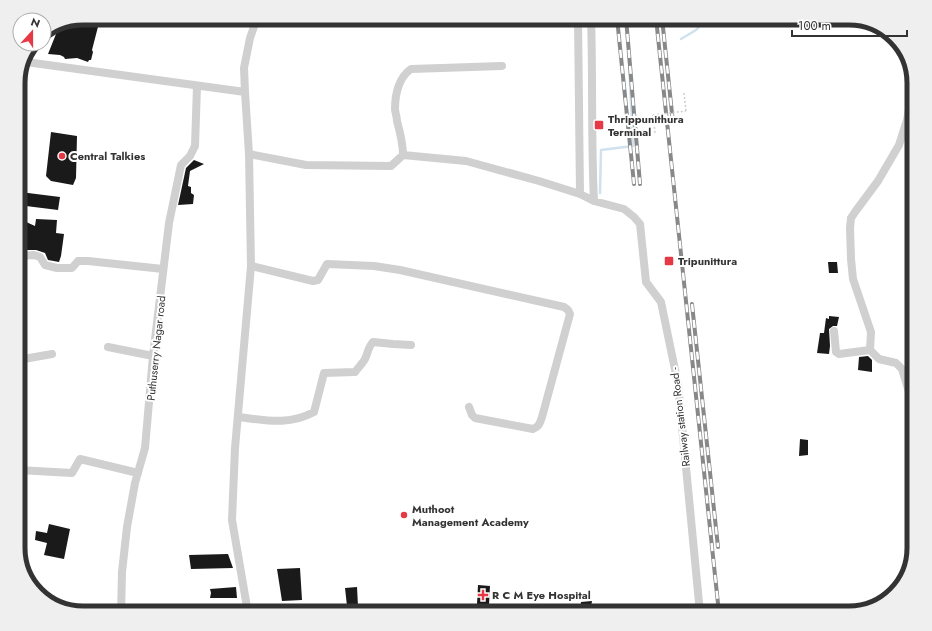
<svg xmlns="http://www.w3.org/2000/svg" width="932" height="631" font-family="Jost,sans-serif">
  <style>
    .lines { fill: none; stroke-linecap: round; stroke-linejoin: round }
    .stream { stroke: #cfe2ee; stroke-width: 2.5 }
    .building { fill: #1a1a1a }
    .path { stroke: #cdcdcd; stroke-width: 1.5; stroke-dasharray: 2 2; stroke-linecap: butt }
    .minor { stroke: #d0d0d0; stroke-width: 8 }
    .secondary { stroke: #bdbdbd; stroke-width: 11 }
    .primary { stroke: #ababab; stroke-width: 13 }
    .rail-casing { stroke: #888; stroke-width: 4 }
    .rail { stroke: #fff; stroke-width: 2.5; stroke-dasharray: 8; stroke-linecap: butt }
    .path-bridge { stroke: #cdcdcd; stroke-width: 1.5; stroke-dasharray: 2 2; stroke-linecap: butt }
    .poi-dot { fill: #e63946; stroke: #fff; stroke-width: 1.5 }
    .labels { text-anchor: middle; stroke-width: 4; stroke-linejoin: round; paint-order: stroke }
    .poi-label { font-size: 11px; font-weight: bold; fill: #333; stroke: #fff; text-anchor: start }
    .street-label { font-size: 11px; fill: #333; stroke: #fff }
    .rim { fill: none; stroke: #333; stroke-width: 5 }
  </style>
  <rect width="100%" height="100%" fill="#fff"/>
  <g class="lines">
    <path class="stream" d="M 681,39 L 696,30 L 707,18
      M 600,193 L 601,150 L 633,146 L 628,39"/>
  </g>
  <path class="building" d="M 83,18 L 100,19 L 92,50 L 93,52 L 91,60 L 89,60 L 88,62 L 77,58 L 65,59 L 64,57 L 60,55 L 48,54 L 58,29 Z
    M 51,132 L 77,136 L 76,178 L 73,185 L 51,181 L 46,176 Z
    M 194,160 L 204,164 L 190,171 L 188,186 L 191,187 L 191,193 L 194,195 L 193,204 L 178,205 L 186,168 Z
    M 20,192 L 60,197 L 58,210 L 18,205 Z
    M 18,217 L 24,218 L 24,221 L 35,226 L 36,219 L 57,220 L 56,233 L 64,234 L 61,256 L 59,262 L 48,260 L 45,253 L 36,250 L 18,250 Z
    M 828,262 L 837,262 L 838,273 L 829,273 Z
    M 829,316 L 839,317 L 837,326 L 833,326 L 829,329 L 830,346 L 829,354 L 817,353 L 820,333 L 824,333 L 826,318 L 829,319 Z
    M 868,356 L 872,360 L 872,372 L 858,370 L 859,357 Z
    M 800,439 L 808,440 L 808,455 L 799,456 Z
    M 49,524 L 70,529 L 64,559 L 44,555 L 47,543 L 35,540 L 36,531 L 47,533 Z
    M 228,554 L 233,568 L 191,569 L 189,555 Z
    M 300,568 L 302,600 L 282,601 L 277,569 Z
    M 478,585 L 490,586 L 489,605 L 477,604 Z
    M 236,587 L 237,598 L 210,598 L 211,593 L 210,589 Z
    M 357,587 L 358,606 L 347,606 L 345,588 Z
    M 592,601 L 590,613 L 580,613 L 581,602 Z"/>
  <g class="lines">
    <path class="path" d="M 684,93 L 686,111
      M 653,115 L 655,133"/>
    <path class="minor" d="M 272,18 L 285,22 L 287,18
      M 578,18 L 580,194
      M 591,18 C 593,79 591,140 594,201
      M 26,62 L 245,92 L 249,154 L 251,266 L 235,448 L 232,520 L 248,613
      M 910,67 L 911,99 L 907,120 L 899,145 L 878,181 L 855,212 L 851,218 L 850,228 L 851,259 L 853,279 L 871,332 L 870,350 L 879,359 L 896,363 L 902,369 L 914,408
      M 245,92 L 244,68 L 250,38 L 257,18
      M 249,154 L 306,165 L 391,166 L 403,155 L 466,161 L 539,181 L 580,194 L 594,201 L 624,209 L 634,217 L 640,224 L 646,282 L 661,302 L 678,384 L 700,613
      M 403,155 C 403,144 400,132 397,121 C 397,117 395,112 395,109 C 395,94 399,77 411,69 L 502,66
      M 18,256 L 34,255 L 40,257 L 45,265 L 57,268 L 72,268 L 78,261 L 88,261 L 163,269
      M 251,266 L 313,281 L 318,280 L 327,264 L 374,266 L 400,270 L 564,307 L 568,310 L 570,314 L 542,417 C 540,423 539,427 533,429 L 475,418 L 472,415 L 469,407
      M 834,331 L 836,352 L 839,354 L 870,350
      M 108,347 L 153,356
      M 18,360 L 52,354
      M 238,417 C 265,420 288,426 314,412 L 324,373 L 355,372 C 358,368 362,364 365,359 C 368,353 368,347 373,342 L 393,344 L 411,345
      M 18,470 L 72,473 L 80,459 L 138,473
      M 121,613 L 122,572 L 127,527 L 135,483 L 145,448 L 153,356 L 169,223 L 181,165 L 190,156 L 195,146 L 197,86"/>
    <path class="secondary" d="M 444,613 L 467,613"/>
    <path class="primary" d="M 18,365 L 20,389 L 18,433"/>
    <defs>
      <path id="rail" d="M 617,18 L 634,184
        M 626,18 L 640,184
        M 656,18 L 719,613
        M 662,18 L 673,123
        M 692,304 L 718,547"/>
    </defs>
    <use href="#rail" class="rail-casing"/>
    <use href="#rail" class="rail"/>
    <path class="path-bridge" d="M 653,115 L 686,111"/>
  </g>
  <g class="poi-dot">
    <rect x="594" y="120" width="10" height="10" rx="2"/>
    <circle cx="62" cy="156" r="4"/>
    <rect x="664" y="256" width="10" height="10" rx="2"/>
    <circle cx="404" cy="515" r="4"/>
    <path d="M481 589h4v4h4v4h-4v4h-4v-4h-4v-4h4z"/>
  </g>
  <g class="labels">
    <g class="poi-label">
      <text x="608" y="123">Thrippunithura<tspan x="608" dy="13">Terminal</tspan></text>
      <text x="70" y="160">Central Talkies</text>
      <text x="678" y="265">Tripunittura</text>
      <text x="412" y="513">Muthoot<tspan x="412" dy="13">Management Academy</tspan></text>
      <text x="492" y="599">R C M Eye Hospital</text>
    </g>
    <g class="street-label">
      <text transform="translate(156 348) rotate(-84)" y="4">Puthuserry Nagar road</text>
      <text transform="translate(680 417) rotate(-97)" y="4">Railway station Road -</text>
    </g>
  </g>
  <path d="M0 0H932V631H0ZM83 25H849A58 58 0 0 1 907 83V548A58 58 0 0 1 849 606H83A58 58 0 0 1 25 548V83A58 58 0 0 1 83 25Z" fill="#efefef" fill-rule="evenodd"/>
  <path class="rim" d="M83 25H849A58 58 0 0 1 907 83V548A58 58 0 0 1 849 606H83A58 58 0 0 1 25 548V83A58 58 0 0 1 83 25Z"/>
  <g transform="translate(32 32) rotate(21)"><circle r="19" fill="#ffffff" stroke="#adadad"/>
  <path d="M0-3L7 15L0 10L-7 15Z" fill="#e63946"/>
  <text y="-6" font-size="11" font-weight="bold" text-anchor="middle" fill="#333333">N</text>
  </g>
  <path d="M792 30v6h115v-6" fill="none" stroke="#333333" stroke-width="2"/>
  <text x="798" y="30" font-size="12" fill="#333333" stroke="#ffffff" stroke-width="3" paint-order="stroke">100 m</text>
</svg>
